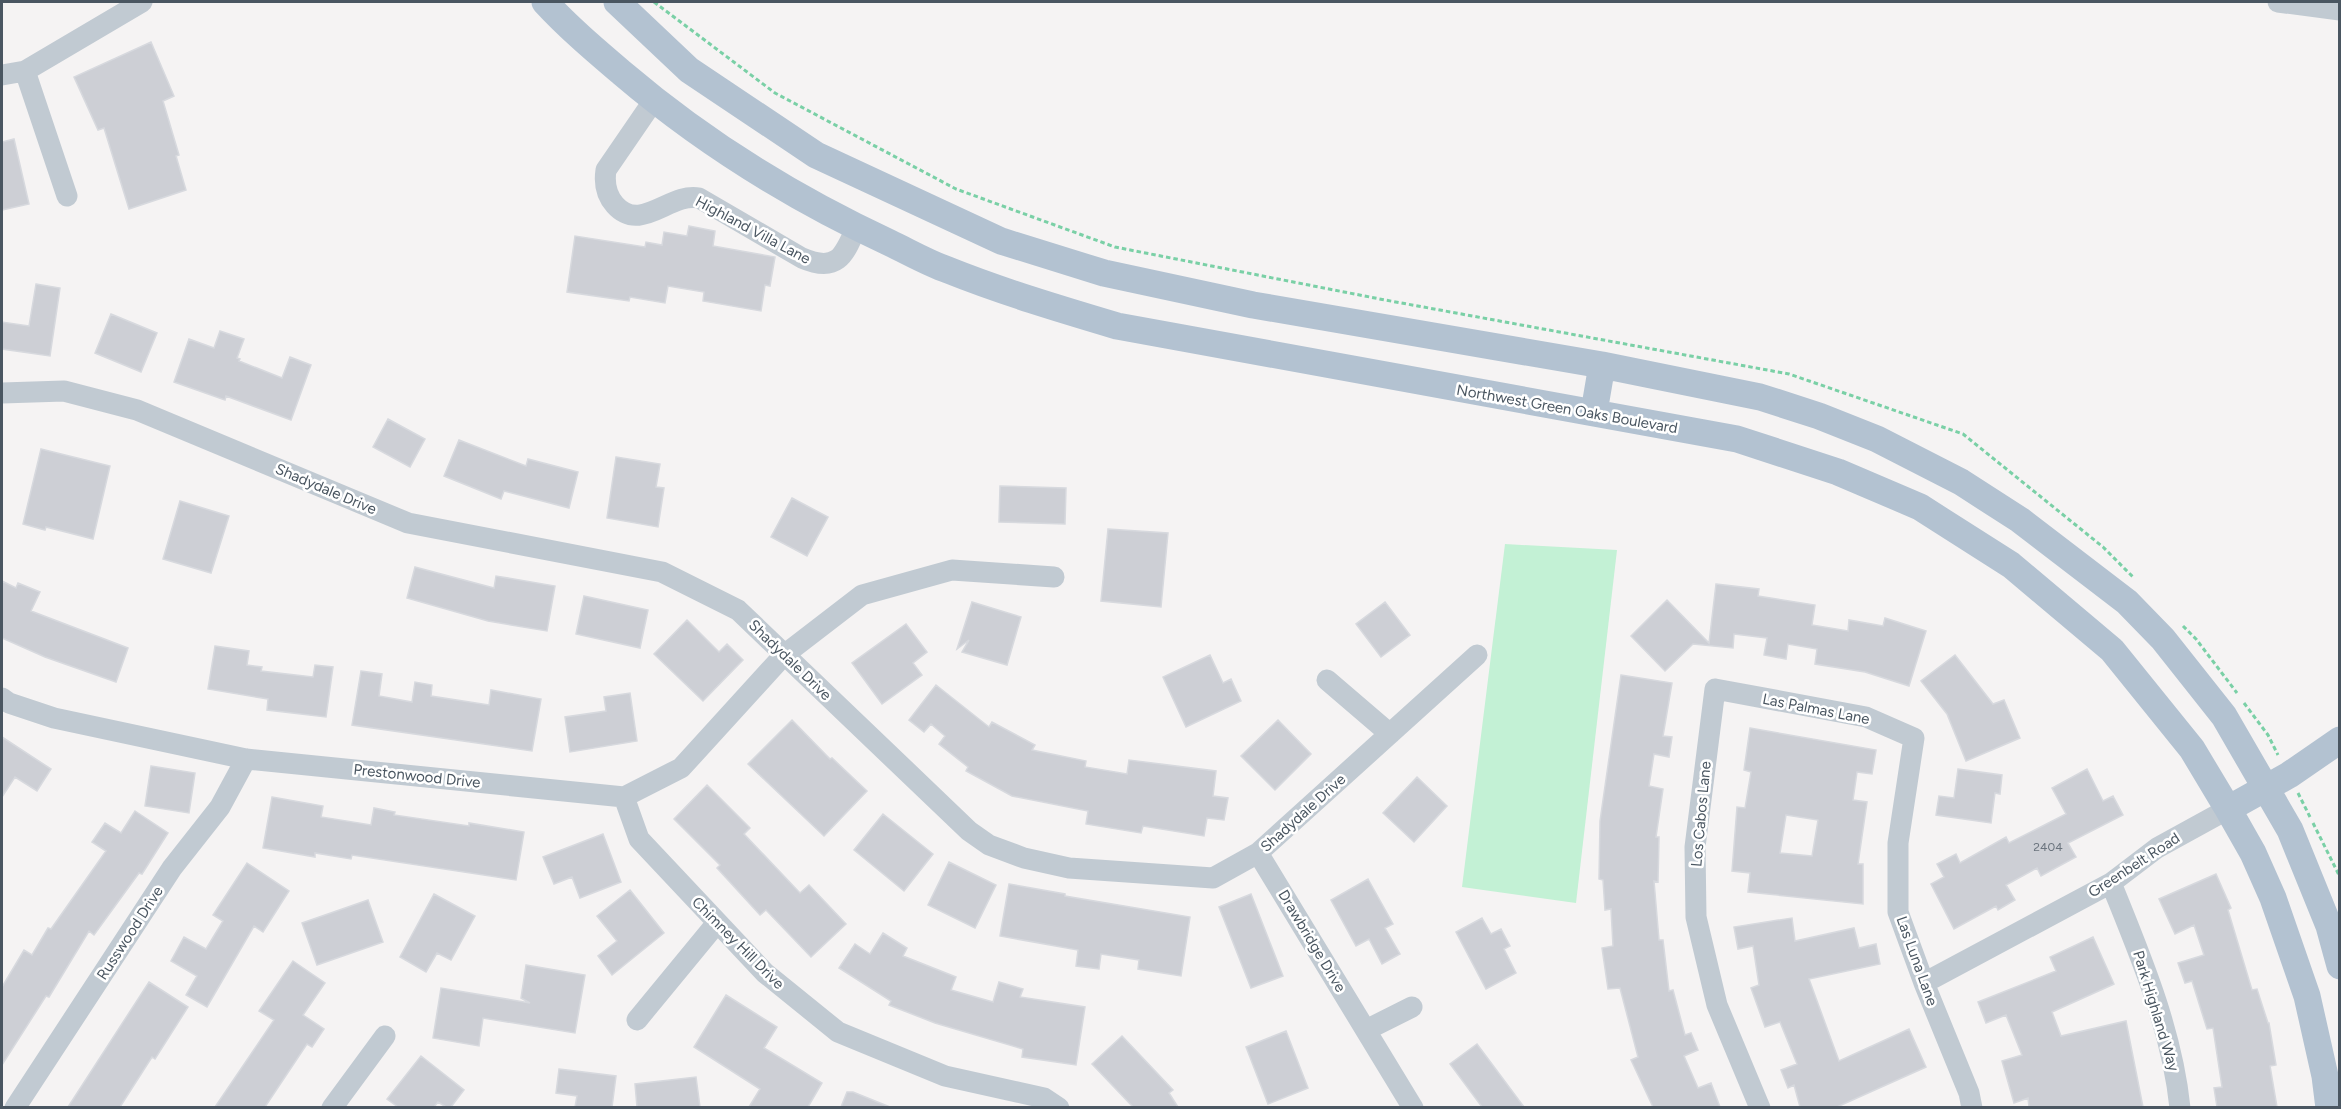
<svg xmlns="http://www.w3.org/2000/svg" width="2341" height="1109" font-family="Figtree,sans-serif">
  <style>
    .green { fill: #c3f1d5 }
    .building { fill: #cdcfd5; stroke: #d7d9de; stroke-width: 1.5; fill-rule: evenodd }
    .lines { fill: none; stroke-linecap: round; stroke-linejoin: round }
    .path { stroke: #7ad0a6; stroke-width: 3; stroke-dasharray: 4.5 3; stroke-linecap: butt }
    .minor { stroke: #c1cad2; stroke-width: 21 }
    .major { stroke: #b3c2d1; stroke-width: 27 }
    .labels { text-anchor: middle; stroke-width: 5; stroke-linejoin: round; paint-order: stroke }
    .number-label { font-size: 12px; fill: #6b747e }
    .street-label { font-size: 15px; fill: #4a5661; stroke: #fff }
  </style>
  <rect width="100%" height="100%" fill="#f5f3f3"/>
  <path class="green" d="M 1505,544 L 1617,550 L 1576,903 L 1462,887 Z"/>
  <path class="building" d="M 151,42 L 174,96 L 163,101 L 179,155 L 176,156 L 186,190 L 129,209 L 104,128 L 98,130 L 74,77 Z
    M 14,139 L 29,204 L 2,210 L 2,142 Z
    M 689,226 L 715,231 L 713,246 L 775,257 L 770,286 L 765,285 L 761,311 L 703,301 L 704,292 L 668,286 L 665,303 L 630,297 L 629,301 L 567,292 L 575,236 L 645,247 L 646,242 L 662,245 L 664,232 L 687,236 Z
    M 36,284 L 60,288 L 50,356 L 2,349 L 2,322 L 29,326 Z
    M 111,314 L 157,333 L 141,372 L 95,353 Z
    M 220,331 L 244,339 L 237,358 L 240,359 L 239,361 L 282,378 L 290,357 L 311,365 L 291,420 L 226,396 L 225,400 L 174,382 L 189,339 L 214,348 Z
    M 388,419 L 425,439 L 410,467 L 373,447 Z
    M 459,440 L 526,466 L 528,459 L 578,472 L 569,508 L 504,491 L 501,499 L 444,476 Z
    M 41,449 L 110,466 L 93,539 L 46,527 L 45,530 L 23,524 Z
    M 616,457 L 660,464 L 656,487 L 664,488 L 658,527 L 607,518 Z
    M 1000,486 L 1066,488 L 1065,524 L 999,522 Z
    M 792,498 L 828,517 L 807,556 L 771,537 Z
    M 180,501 L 229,516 L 211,573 L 163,559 Z
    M 1108,529 L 1168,533 L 1161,607 L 1101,601 Z
    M 415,567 L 494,588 L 496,576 L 555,586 L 547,631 L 488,621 L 407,598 Z
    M 2,581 L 16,588 L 18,583 L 40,592 L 31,611 L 128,648 L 116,682 L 45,657 L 2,638 Z
    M 1716,584 L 1759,589 L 1758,596 L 1815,605 L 1812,625 L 1848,631 L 1849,620 L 1883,626 L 1885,618 L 1926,631 L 1909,686 L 1865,672 L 1815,664 L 1817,649 L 1788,644 L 1786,659 L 1764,655 L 1767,638 L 1734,634 L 1733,648 L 1693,644 L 1665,671 L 1631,636 L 1667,600 L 1709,643 Z
    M 584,596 L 648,610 L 640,648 L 576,634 Z
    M 972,602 L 1021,617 L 1007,665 L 962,652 L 969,640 L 957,649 Z
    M 1385,602 L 1410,635 L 1381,657 L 1356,624 Z
    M 687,620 L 719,652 L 727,644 L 743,660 L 703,701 L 654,654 Z
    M 906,624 L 927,652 L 913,663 L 922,675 L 882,704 L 852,663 Z
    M 215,646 L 249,651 L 247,665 L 262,667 L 261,671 L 313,677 L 315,665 L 333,667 L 326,717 L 267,710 L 268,699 L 208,689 Z
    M 1210,655 L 1223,683 L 1231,679 L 1241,701 L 1186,727 L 1163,677 Z
    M 1955,655 L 1993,704 L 2004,700 L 2020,738 L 1966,761 L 1947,714 L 1921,681 Z
    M 361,671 L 382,674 L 379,696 L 412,702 L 415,682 L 432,685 L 431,696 L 489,705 L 491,690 L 541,699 L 532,751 L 352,725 Z
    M 1621,675 L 1672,683 L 1663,736 L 1672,737 L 1669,757 L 1654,754 L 1649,786 L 1663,789 L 1656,837 L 1659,837 L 1658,882 L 1654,881 L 1659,940 L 1663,940 L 1669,991 L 1673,990 L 1685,1035 L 1691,1033 L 1698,1050 L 1684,1056 L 1698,1088 L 1711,1083 L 1720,1107 L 1653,1107 L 1631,1060 L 1638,1057 L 1620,988 L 1608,989 L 1602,948 L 1613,946 L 1611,909 L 1605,910 L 1603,880 L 1599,879 L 1600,821 Z
    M 936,685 L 989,727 L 992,722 L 1035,745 L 1032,750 L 1086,761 L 1085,767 L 1127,774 L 1129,760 L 1216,771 L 1213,796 L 1228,798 L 1224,820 L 1207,818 L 1204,836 L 1143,826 L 1141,833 L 1086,824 L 1088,811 L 1012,796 L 966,771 L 968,767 L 939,744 L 945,736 L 931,724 L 924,732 L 909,720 Z
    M 630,693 L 637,741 L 570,752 L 565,717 L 606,711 L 604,697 Z
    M 792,720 L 830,759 L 832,758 L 867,791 L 824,836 L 748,764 Z
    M 1278,720 L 1311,754 L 1275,790 L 1241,756 Z
    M 1750,728 L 1876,750 L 1872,774 L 1857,772 L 1853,800 L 1867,802 L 1858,864 L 1863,864 L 1863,904 L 1748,892 L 1750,873 L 1732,871 L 1737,807 L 1745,808 L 1751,772 L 1744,770 ZM 1786,815 L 1818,820 L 1812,856 L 1780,853 Z
    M 2,737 L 51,769 L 37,791 L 15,777 L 2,797 Z
    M 151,766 L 195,773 L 189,813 L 145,806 Z
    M 1958,769 L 2002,775 L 2000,794 L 1995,793 L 1991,823 L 1936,815 L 1939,796 L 1954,798 Z
    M 2087,769 L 2103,801 L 2113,796 L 2123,815 L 2068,843 L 2076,857 L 2041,876 L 2037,868 L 2006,885 L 2015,900 L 1998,910 L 1996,906 L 1954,929 L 1931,884 L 1944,877 L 1937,864 L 1956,854 L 1960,863 L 2006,837 L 2009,843 L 2066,814 L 2052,788 Z
    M 1417,777 L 1447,806 L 1414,842 L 1383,813 Z
    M 707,785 L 750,828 L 744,834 L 800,893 L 809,885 L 846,924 L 811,957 L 766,910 L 760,915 L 717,868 L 720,865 L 674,819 Z
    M 272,797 L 323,806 L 321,817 L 371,825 L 374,808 L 395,812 L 394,815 L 469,826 L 469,823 L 524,832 L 516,880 L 352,855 L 351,859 L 315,853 L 315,857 L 263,848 Z
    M 135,811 L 168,833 L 142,874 L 139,873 L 94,935 L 89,931 L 49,997 L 46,996 L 2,1065 L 2,987 L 24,950 L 32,955 L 48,928 L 51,929 L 106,851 L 92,842 L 105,823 L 121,833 Z
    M 883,814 L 933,854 L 904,891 L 854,850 Z
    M 603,834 L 621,882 L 580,898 L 572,877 L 554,884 L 543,857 Z
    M 949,862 L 996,885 L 975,928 L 928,905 Z
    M 247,863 L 289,891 L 263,932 L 254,926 L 207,1007 L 186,995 L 197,976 L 171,961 L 184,937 L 206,949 L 223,921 L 213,915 Z
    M 2216,874 L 2231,908 L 2228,910 L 2252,990 L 2257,989 L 2268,1023 L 2269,1023 L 2276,1065 L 2270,1066 L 2277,1107 L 2217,1107 L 2214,1088 L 2222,1087 L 2213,1028 L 2207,1029 L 2192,981 L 2185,983 L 2178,963 L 2204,955 L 2194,925 L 2175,934 L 2159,899 Z
    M 1368,879 L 1393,924 L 1385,928 L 1400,954 L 1382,964 L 1369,939 L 1356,946 L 1331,900 Z
    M 1009,884 L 1065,894 L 1065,896 L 1190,917 L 1181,976 L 1138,969 L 1139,960 L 1101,954 L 1099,969 L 1076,966 L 1078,950 L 1000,936 Z
    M 630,890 L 664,933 L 612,975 L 598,956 L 617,941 L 597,916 Z
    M 434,894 L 475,916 L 451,960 L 437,953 L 426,972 L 400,957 Z
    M 1251,894 L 1283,976 L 1251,988 L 1219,907 Z
    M 368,900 L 383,942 L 317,965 L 302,923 Z
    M 1482,918 L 1491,934 L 1501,929 L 1510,946 L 1504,949 L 1516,973 L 1486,989 L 1456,932 Z
    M 1792,918 L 1795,941 L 1854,928 L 1859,948 L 1876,944 L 1880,964 L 1809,979 L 1839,1061 L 1909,1029 L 1926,1067 L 1837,1107 L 1800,1107 L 1794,1085 L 1788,1088 L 1781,1070 L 1797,1064 L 1780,1022 L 1765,1027 L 1751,988 L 1759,985 L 1753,946 L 1738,949 L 1734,927 Z
    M 883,933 L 907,948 L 903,956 L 956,977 L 951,990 L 993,1002 L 999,982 L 1023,989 L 1020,997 L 1085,1007 L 1076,1065 L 1022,1057 L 1023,1049 L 935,1023 L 889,1005 L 891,1001 L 839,968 L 855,944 L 870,954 Z
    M 2093,937 L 2114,984 L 2052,1012 L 2061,1036 L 2126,1021 L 2143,1107 L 2029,1107 L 2028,1098 L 2014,1103 L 2002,1061 L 2022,1055 L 2006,1015 L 1986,1023 L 1978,1002 L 2056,971 L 2050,957 Z
    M 293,961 L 325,983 L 303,1015 L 324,1029 L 312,1047 L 307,1044 L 265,1107 L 215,1107 L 274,1020 L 259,1011 Z
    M 526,965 L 585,975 L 575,1033 L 483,1018 L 479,1046 L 433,1038 L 441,988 L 530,1003 L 521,998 Z
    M 149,982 L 188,1007 L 155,1059 L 152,1057 L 120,1107 L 68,1107 Z
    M 726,995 L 777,1027 L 764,1048 L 822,1083 L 808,1107 L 749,1107 L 760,1089 L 694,1047 Z
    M 1286,1031 L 1308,1088 L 1268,1104 L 1246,1047 Z
    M 1122,1036 L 1173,1090 L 1169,1093 L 1178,1107 L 1133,1107 L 1092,1064 Z
    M 1477,1044 L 1524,1107 L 1482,1107 L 1450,1064 Z
    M 421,1056 L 464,1090 L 451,1107 L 446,1107 L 438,1102 L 434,1107 L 398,1107 L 387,1099 Z
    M 559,1069 L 616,1076 L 612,1107 L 575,1107 L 577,1096 L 556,1093 Z
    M 696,1077 L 700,1107 L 637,1107 L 635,1084 Z
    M 847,1092 L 853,1092 L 890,1107 L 841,1107 Z"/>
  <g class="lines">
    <path class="path" d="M 654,2 L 775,93 L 956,189 L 1115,247 L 1385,300 L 1789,374 L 1963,434 L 2103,547 L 2133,577
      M 2183,626 L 2196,639 L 2237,693
      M 2244,703 L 2268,735 L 2278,755
      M 2298,793 L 2310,817
      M 2313,823 L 2340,877"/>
    <path class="minor" d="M 2278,2 L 2340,10
      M 25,71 L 67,196
      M 2,75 L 25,71 L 142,2
      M 654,100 L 606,170 C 604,183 606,195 615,205 C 641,234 670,192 699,198 L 802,258 C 837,273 844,256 856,228
      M 2,393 L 64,391 L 137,410 L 408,523 L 662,572 L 738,610 L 969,831 L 989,845 L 1024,858 L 1069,868 L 1213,878 L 1258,853 L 1477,655
      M 1327,680 L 1390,734
      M 2,698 L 9,703 L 54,718 L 246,759 L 624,797 L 681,768 L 784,655 L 862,595 L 952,570 L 1054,577
      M 624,797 L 639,839 L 765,973 L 838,1032 L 945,1076 L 1044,1098 L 1059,1108
      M 1258,853 L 1413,1108
      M 2111,883 C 2140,955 2172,1029 2180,1108
      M 1924,983 L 2111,883 L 2157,848 L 2228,809
      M 637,1020 L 716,924
      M 1366,1030 L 1412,1007
      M 15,1108 L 172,868 L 220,807 L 246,759
      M 332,1108 L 385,1036
      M 1760,1108 L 1717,1005 L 1696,917 L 1695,847 L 1715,689 L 1866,717 L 1914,738 L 1898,843 L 1898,912 L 1924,983 L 1969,1093 L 1972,1108"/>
    <path class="major" d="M 545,2 C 569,28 595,50 622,73 C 703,142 793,198 890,243 C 909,252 928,263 948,270 C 1003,292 1060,309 1117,326 L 1737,439 L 1838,472 L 1920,507 L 2011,565 L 2112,650 L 2192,749 L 2228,809 L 2253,853 L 2273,898 L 2307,996 L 2325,1076 L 2329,1108
      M 617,2 L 689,70 L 816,155 L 1001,241 L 1104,273 L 1253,305 L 1602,365 L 1760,397 L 1819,416 L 1877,439 L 1961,482 L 2020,520 L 2127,602 L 2163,639 L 2224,716 L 2290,830 L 2329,926 L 2340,966
      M 1594,412 L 1602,365
      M 2228,809 L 2289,775 L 2340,740"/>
  </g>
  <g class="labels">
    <g class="number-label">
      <text x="2048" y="851">2404</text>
    </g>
    <g class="street-label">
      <text transform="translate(753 230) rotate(28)" y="5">Highland Villa Lane</text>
      <text transform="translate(1567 409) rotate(10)" y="5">Northwest Green Oaks Boulevard</text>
      <text transform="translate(326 489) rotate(23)" y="5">Shadydale Drive</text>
      <text transform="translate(790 660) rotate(44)" y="5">Shadydale Drive</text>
      <text transform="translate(1816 709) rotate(11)" y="5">Las Palmas Lane</text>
      <text transform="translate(417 776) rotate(6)" y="5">Prestonwood Drive</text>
      <text transform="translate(1303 813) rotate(-42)" y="5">Shadydale Drive</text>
      <text transform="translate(1701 814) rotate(-85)" y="5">Los Cabos Lane</text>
      <text transform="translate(2134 865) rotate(-33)" y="5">Greenbelt Road</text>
      <text transform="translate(130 933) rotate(-57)" y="5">Russwood Drive</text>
      <text transform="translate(1312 941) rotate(59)" y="5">Drawbridge Drive</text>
      <text transform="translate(738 943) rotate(45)" y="5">Chimney Hill Drive</text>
      <text transform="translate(1917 961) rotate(70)" y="5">Las Luna Lane</text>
      <text transform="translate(2156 1011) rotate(73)" y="5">Park Highland Way</text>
    </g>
  </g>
  <rect width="2341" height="1109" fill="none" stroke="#4a5661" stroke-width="6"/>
</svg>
